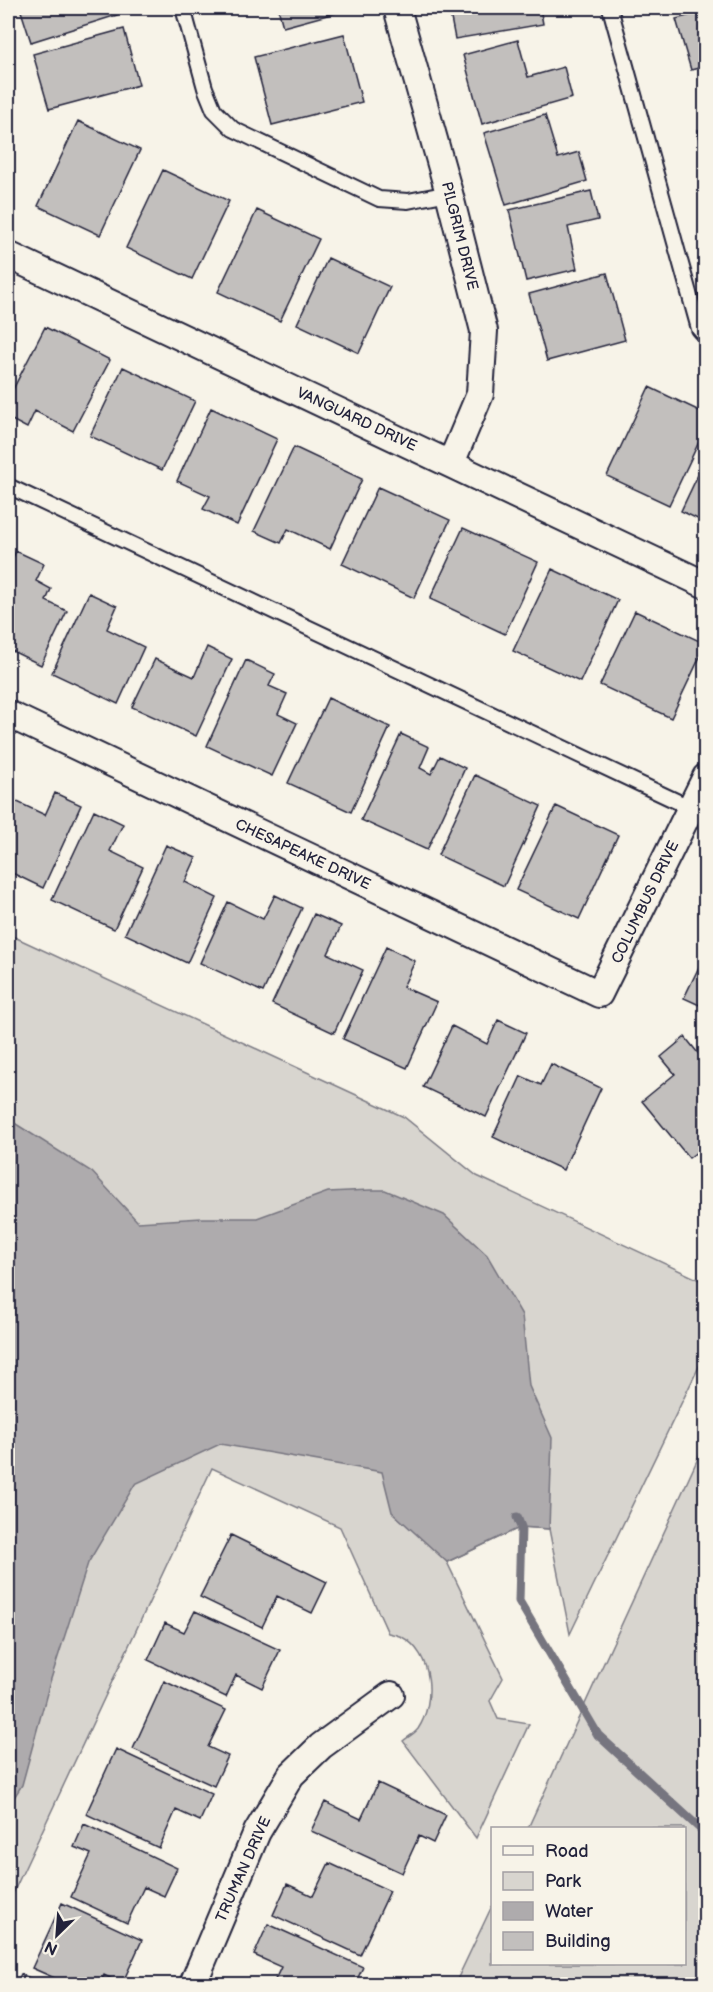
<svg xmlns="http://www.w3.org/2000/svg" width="713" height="1992" font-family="'Balsamiq Sans',sans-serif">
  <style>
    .green { fill: #d8d5cf; stroke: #7d7c85; stroke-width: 1.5 }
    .water { fill: #aeabad; stroke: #76747f; stroke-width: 1.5 }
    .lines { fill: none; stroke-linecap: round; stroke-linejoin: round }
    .stream { stroke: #76747f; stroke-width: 9 }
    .building { fill: #c2bfbd; stroke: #22223b; stroke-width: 1.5 }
    .service-casing { stroke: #22223b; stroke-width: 18 }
    .minor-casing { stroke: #22223b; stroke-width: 30 }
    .service { stroke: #f7f3e8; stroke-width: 14 }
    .minor { stroke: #f7f3e8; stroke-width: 26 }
    .labels { text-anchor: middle; stroke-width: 4.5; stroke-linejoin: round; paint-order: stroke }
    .street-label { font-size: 15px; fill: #22223b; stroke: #f7f3e8 }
  </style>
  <rect width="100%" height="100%" fill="#f7f3e8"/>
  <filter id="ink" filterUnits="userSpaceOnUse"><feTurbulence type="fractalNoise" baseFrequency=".0167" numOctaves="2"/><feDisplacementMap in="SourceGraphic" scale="12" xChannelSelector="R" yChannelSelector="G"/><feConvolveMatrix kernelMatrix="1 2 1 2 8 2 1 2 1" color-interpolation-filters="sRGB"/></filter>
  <g filter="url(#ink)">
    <path class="green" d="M 8,934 L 404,1117 L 477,1176 L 706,1283 L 705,1354 L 570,1634 L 549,1529 L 521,1527 L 447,1562 L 503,1678 L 490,1701 L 498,1719 L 529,1724 L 476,1838 L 403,1741 C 408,1737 414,1734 418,1729 C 436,1702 433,1653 402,1637 C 398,1635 392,1634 388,1633 L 340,1527 L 212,1468 L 8,1904 Z
      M 705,1443 L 705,1984 L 455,1984 L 492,1906 L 492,1964 L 684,1964 L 684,1828 L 528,1828 Z"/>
    <path class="water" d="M 8,1119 L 92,1172 L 138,1222 L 202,1218 L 257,1218 L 328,1192 L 370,1190 L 385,1190 L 444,1215 L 487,1255 L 522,1315 L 529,1386 L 552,1438 L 549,1529 L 521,1527 L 447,1562 L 392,1512 L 382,1472 L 220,1444 L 135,1484 L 88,1563 L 50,1682 L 22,1785 L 8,1807 Z"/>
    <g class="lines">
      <path class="stream" d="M 517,1517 L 521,1527 L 519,1601 L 598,1735 L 706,1834"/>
    </g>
    <path class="building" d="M 20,8 L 115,8 L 117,15 L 31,42 Z
      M 278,8 L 334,8 L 335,13 L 283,27 Z
      M 449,8 L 540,8 L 543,24 L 455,39 Z
      M 706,11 L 706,66 L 691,70 L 676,19 Z
      M 124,29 L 139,85 L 49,109 L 33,54 Z
      M 344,34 L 362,102 L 272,125 L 254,57 Z
      M 518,40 L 528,77 L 564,67 L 572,98 L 482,124 L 463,55 Z
      M 545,115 L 558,158 L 579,152 L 587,181 L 506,205 L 484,133 Z
      M 78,121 L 140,150 L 100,235 L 38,206 Z
      M 706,129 L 706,171 L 698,130 Z
      M 163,170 L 229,201 L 192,279 L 126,248 Z
      M 591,191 L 598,220 L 568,227 L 577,269 L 526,281 L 509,210 Z
      M 257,210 L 319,239 L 280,321 L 218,292 Z
      M 328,258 L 390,287 L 359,353 L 297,324 Z
      M 607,273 L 625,340 L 547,361 L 529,294 Z
      M 45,327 L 110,360 L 73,431 L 35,411 L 27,428 L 8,418 L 8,399 Z
      M 123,367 L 195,401 L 162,470 L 90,436 Z
      M 649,387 L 706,414 L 706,427 L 669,505 L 607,476 Z
      M 211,408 L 277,439 L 237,525 L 203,509 L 210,496 L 177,481 Z
      M 294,447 L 362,479 L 330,549 L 288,529 L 281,543 L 254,531 Z
      M 706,458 L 706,523 L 681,511 Z
      M 378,487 L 450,520 L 414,598 L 342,564 Z
      M 463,528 L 538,562 L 505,634 L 430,599 Z
      M 16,551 L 44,564 L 36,581 L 51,589 L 46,601 L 67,611 L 41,665 L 8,649 L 8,568 Z
      M 552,569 L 618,600 L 580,682 L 513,651 Z
      M 89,593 L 117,606 L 107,629 L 144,647 L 118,704 L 52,673 Z
      M 635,611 L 706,644 L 671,718 L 600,685 Z
      M 207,647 L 232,659 L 196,736 L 132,707 L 155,659 L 194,677 Z
      M 246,660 L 275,674 L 269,686 L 287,694 L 278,714 L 297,723 L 272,776 L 207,746 Z
      M 328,698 L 390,727 L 351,812 L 288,783 Z
      M 401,734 L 429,747 L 420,768 L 431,774 L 440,756 L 465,768 L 427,850 L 361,820 Z
      M 475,775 L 541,806 L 504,886 L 438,855 Z
      M 55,793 L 81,805 L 43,888 L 8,871 L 8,802 L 9,798 L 45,815 Z
      M 556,806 L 618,835 L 579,919 L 516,890 Z
      M 94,810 L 123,824 L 110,851 L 143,867 L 114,929 L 52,900 Z
      M 166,845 L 196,858 L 185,882 L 217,898 L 187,963 L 125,934 Z
      M 275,895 L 302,908 L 263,992 L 200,963 L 228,902 L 263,919 Z
      M 314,914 L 341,926 L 328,954 L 363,970 L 334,1033 L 272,1004 Z
      M 386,947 L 415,961 L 403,987 L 437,1002 L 407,1068 L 343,1039 Z
      M 699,967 L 706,970 L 706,1008 L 684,998 Z
      M 498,1020 L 526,1033 L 486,1117 L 423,1087 L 452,1026 L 487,1044 Z
      M 685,1037 L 706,1063 L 706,1145 L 689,1158 L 642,1101 L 675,1074 L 661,1057 Z
      M 551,1064 L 601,1088 L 563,1170 L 493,1137 L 521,1076 L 541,1085 Z
      M 231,1535 L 327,1582 L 312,1613 L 277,1596 L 262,1627 L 200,1597 Z
      M 195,1611 L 280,1650 L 262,1688 L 236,1675 L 226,1697 L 148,1660 L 165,1623 L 184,1632 Z
      M 164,1681 L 226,1710 L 208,1747 L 228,1756 L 214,1786 L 133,1749 Z
      M 116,1749 L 212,1794 L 200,1821 L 176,1810 L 159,1848 L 86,1814 Z
      M 378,1783 L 446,1815 L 433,1843 L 419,1836 L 402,1873 L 311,1831 L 325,1802 L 361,1819 Z
      M 84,1824 L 177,1868 L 164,1896 L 144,1887 L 127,1923 L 71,1897 L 91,1854 L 74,1847 Z
      M 329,1863 L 390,1891 L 360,1955 L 273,1915 L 287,1884 L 313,1896 Z
      M 62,1903 L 142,1940 L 122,1984 L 104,1975 L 100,1984 L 68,1984 L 32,1968 Z
      M 268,1924 L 363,1967 L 355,1984 L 273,1984 L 281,1967 L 254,1955 Z
      M 21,1974 L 43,1984 L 16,1984 Z"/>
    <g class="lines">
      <defs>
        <path id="service" d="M 183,8 L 205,88 L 214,110 L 233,129 L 379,199 L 408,201 L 449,193
          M 610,8 L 699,329 L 706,337
          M 8,486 L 691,808"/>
        <path id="minor" d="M 397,8 L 449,193 L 484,331 L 480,394 L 451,463
          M 8,255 L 706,585
          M 8,714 L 599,994 L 706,777
          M 193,1984 L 257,1832 L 291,1775 L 321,1746 L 391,1695"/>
      </defs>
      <use href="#service" class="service-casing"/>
      <use href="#minor" class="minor-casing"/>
      <use href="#service" class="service"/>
      <use href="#minor" class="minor"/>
    </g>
  </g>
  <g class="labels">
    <g class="street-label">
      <text transform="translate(460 236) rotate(76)" y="5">PILGRIM DRIVE</text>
      <text transform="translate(357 419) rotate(25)" y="5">VANGUARD DRIVE</text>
      <text transform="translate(303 854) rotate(25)" y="5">CHESAPEAKE DRIVE</text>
      <text transform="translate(645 902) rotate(-64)" y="5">COLUMBUS DRIVE</text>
      <text transform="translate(243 1869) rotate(-66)" y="5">TRUMAN DRIVE</text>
    </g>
  </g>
  <rect width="713" height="1992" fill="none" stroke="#f7f3e8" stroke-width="30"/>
  <rect x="15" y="15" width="683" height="1962" fill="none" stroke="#22223b" stroke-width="2" filter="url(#ink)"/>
  <rect x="491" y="1827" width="195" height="138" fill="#f7f3e8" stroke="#a29fa3" stroke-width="1.5"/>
  <rect x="503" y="1846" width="30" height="9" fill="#f7f3e8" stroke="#a29fa3" stroke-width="1.5"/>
  <text x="545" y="1857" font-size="18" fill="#22223b">Road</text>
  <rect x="503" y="1872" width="30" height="18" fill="#d8d5cf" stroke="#a29fa3" stroke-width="1.5"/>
  <text x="545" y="1887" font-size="18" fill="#22223b">Park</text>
  <rect x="503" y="1902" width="30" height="18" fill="#aeabad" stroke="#a29fa3" stroke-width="1.5"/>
  <text x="545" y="1917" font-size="18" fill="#22223b">Water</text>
  <rect x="503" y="1932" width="30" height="18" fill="#c2bfbd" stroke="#a29fa3" stroke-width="1.5"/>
  <text x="545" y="1947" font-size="18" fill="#22223b">Building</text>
  <g transform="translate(57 1935) rotate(205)" stroke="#f7f3e8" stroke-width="4.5" paint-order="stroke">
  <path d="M0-4.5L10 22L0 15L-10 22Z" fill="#22223b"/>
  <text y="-9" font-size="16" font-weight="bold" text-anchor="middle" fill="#22223b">N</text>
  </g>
</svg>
